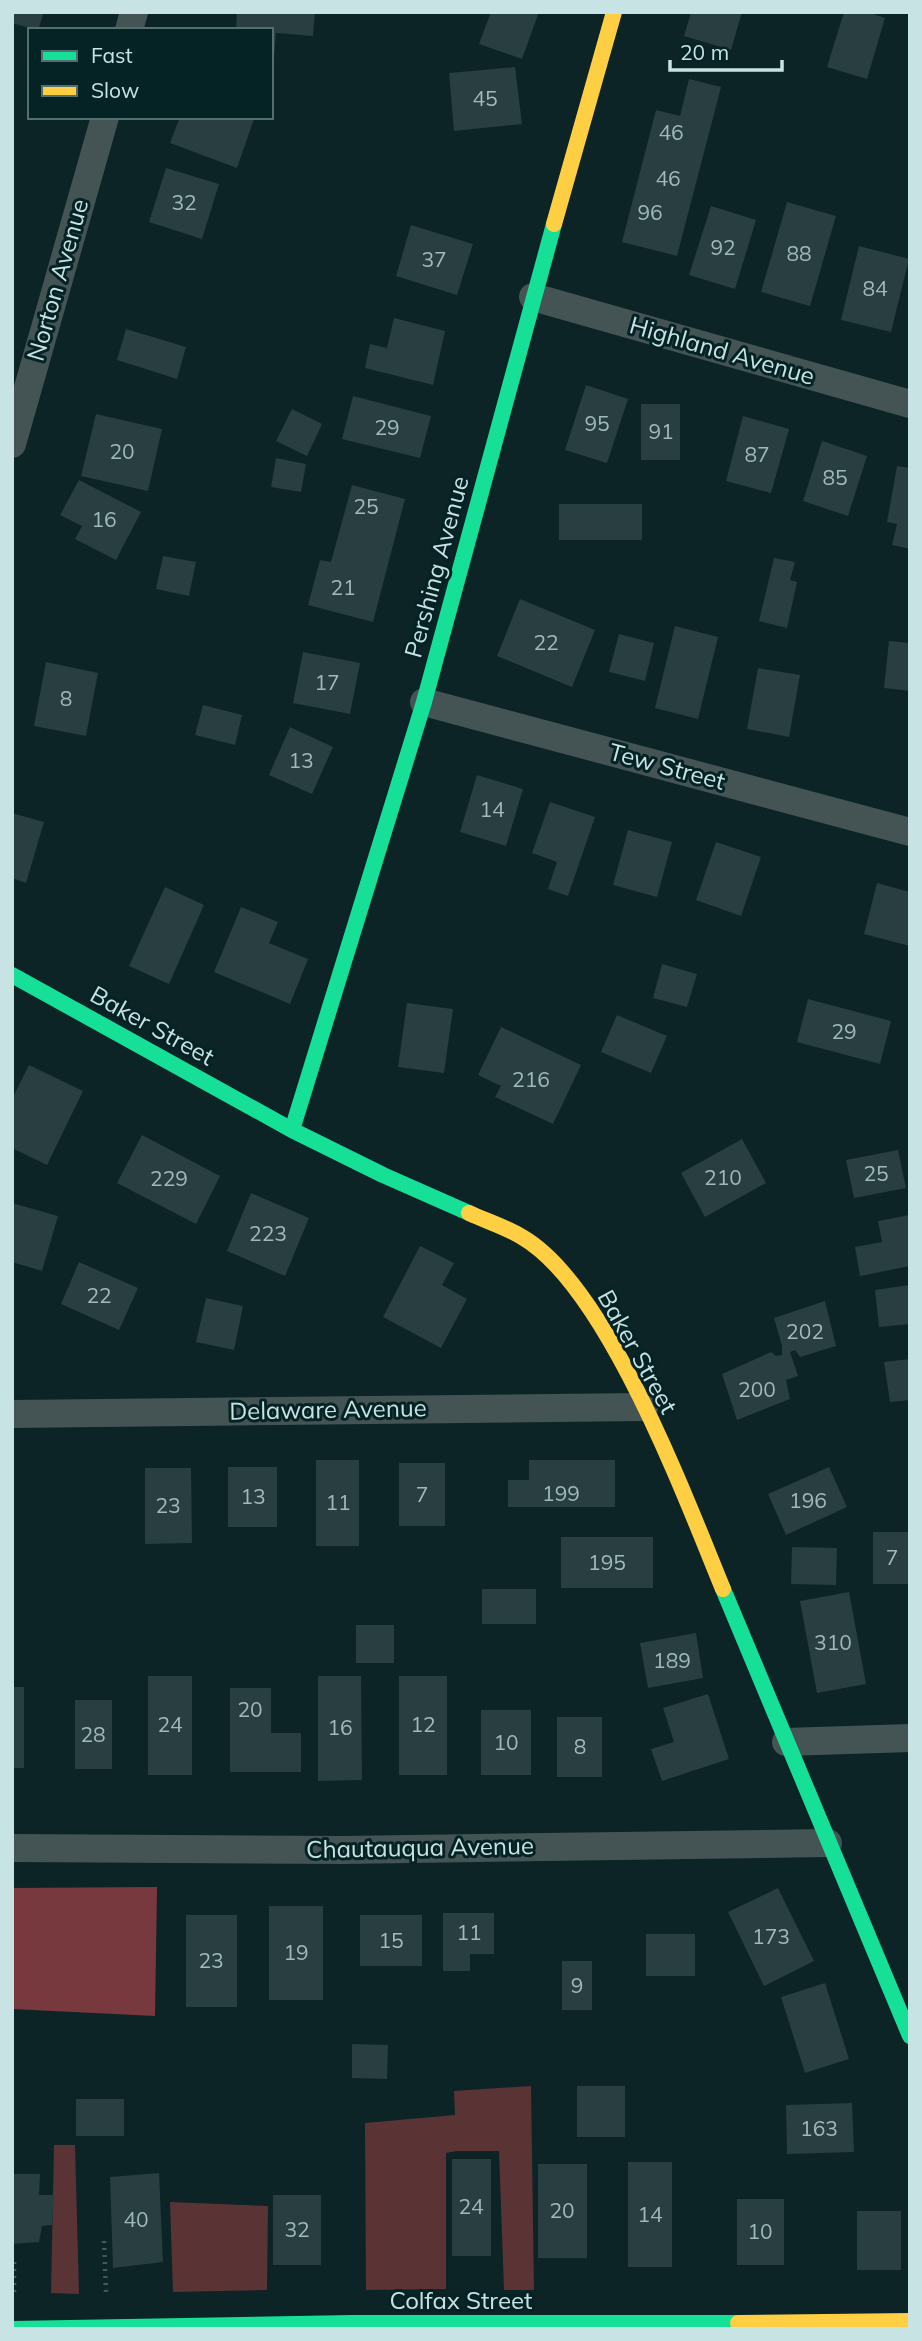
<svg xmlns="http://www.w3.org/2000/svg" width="922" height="2341" font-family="Mulish,sans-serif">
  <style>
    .green { fill: #5a3335 }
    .forest { fill: #78393e }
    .building { fill: #283e41 }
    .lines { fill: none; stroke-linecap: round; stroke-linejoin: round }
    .path { stroke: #485757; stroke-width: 4.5; stroke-dasharray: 2 5; stroke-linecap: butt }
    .street { stroke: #445455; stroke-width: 28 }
    .fast { stroke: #16e098; stroke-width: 16 }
    .slow { stroke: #ffcf43; stroke-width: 16 }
    .labels { text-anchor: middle; stroke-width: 6; stroke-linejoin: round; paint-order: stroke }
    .number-label { font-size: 21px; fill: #a0babb }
    .street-label { font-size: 24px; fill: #c8e3e4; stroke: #052324 }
  </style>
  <rect width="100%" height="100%" fill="#0c2426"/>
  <path class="green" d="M 531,2086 L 534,2290 L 504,2290 L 499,2151 L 457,2151 L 446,2153 L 446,2289 L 366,2290 L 365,2123 L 455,2115 L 454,2091 Z
    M 54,2145 L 75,2145 L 79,2294 L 51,2293 Z
    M 170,2202 L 268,2206 L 267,2290 L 173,2292 Z"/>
  <path class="forest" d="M 157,1887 L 155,2016 L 12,2009 L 12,1888 Z"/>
  <path class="building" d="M 12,12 L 44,12 L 38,30 L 12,23 Z
    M 237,12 L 315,12 L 313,36 L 276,33 L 274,59 L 271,58 L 271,30 L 236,30 Z
    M 491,12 L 539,12 L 522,59 L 479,44 Z
    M 691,12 L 742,12 L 731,50 L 684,36 Z
    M 844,12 L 867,12 L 885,18 L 867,79 L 827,67 Z
    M 515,67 L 522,124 L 454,131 L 449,73 Z
    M 689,79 L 721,87 L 677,256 L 622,242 L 656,110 L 680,116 Z
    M 180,117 L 254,119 L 237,168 L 170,143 Z
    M 166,168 L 219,184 L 202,239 L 149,222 Z
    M 787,202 L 836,216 L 810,306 L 761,292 Z
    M 711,206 L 756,220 L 735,289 L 689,275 Z
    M 411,225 L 473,244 L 457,295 L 396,276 Z
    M 859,246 L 909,259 L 891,332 L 841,320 Z
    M 394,318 L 445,331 L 433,385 L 365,368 L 370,344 L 387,348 Z
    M 126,329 L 186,347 L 177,379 L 117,360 Z
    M 586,385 L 628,399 L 607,463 L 565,450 Z
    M 353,396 L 431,416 L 420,458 L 342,439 Z
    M 641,404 L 680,404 L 680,460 L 641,460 Z
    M 292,409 L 322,424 L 307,456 L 276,441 Z
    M 96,414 L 162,429 L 148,491 L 81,476 Z
    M 743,416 L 789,429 L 771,493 L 726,481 Z
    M 822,441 L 867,456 L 848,516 L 803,501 Z
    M 276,458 L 306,464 L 301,492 L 271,487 Z
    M 897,466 L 910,468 L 910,549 L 892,545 L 897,524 L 887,522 Z
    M 79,480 L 141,512 L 116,560 L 75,539 L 82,526 L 60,515 Z
    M 352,485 L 405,499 L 373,622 L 308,605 L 320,560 L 331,562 Z
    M 559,504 L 642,504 L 642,540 L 559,540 Z
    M 163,556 L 196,562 L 189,596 L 156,589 Z
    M 774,558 L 795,562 L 790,580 L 797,582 L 787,628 L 759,621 Z
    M 520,599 L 595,630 L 572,687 L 497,656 Z
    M 675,626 L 718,637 L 698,719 L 655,708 Z
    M 619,634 L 654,643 L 645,681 L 609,672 Z
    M 889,641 L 910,643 L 910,691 L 884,688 Z
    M 303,652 L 360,663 L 350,714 L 293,703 Z
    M 46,662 L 98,673 L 86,736 L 34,726 Z
    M 758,668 L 800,675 L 789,737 L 747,729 Z
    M 203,705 L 242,715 L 235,745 L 195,735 Z
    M 290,727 L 333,747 L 312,794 L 269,775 Z
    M 477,775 L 523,789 L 506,846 L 460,832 Z
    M 550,802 L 595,817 L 568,896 L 548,889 L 557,862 L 532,853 Z
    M 12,813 L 44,822 L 26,883 L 12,878 Z
    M 628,830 L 672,842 L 657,897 L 613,885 Z
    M 716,842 L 761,857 L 741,916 L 696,900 Z
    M 877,883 L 910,892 L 910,946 L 864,934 Z
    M 165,887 L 204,905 L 169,984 L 129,966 Z
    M 241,907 L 278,922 L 269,943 L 308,959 L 290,1004 L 214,972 Z
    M 662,964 L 697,974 L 687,1007 L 653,998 Z
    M 808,999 L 891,1021 L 880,1064 L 797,1042 Z
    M 407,1003 L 453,1009 L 444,1073 L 398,1067 Z
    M 617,1015 L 667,1036 L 651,1073 L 601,1052 Z
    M 501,1027 L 581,1065 L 553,1124 L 495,1097 L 501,1086 L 478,1075 Z
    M 29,1065 L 83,1091 L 47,1165 L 12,1148 L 12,1099 Z
    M 142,1135 L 220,1176 L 196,1224 L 117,1183 Z
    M 742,1139 L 766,1183 L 705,1217 L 681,1173 Z
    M 898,1150 L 906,1188 L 854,1198 L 846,1160 Z
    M 251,1193 L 309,1218 L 285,1276 L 227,1251 Z
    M 12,1203 L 58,1216 L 42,1271 L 12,1262 Z
    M 909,1215 L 910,1266 L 860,1276 L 855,1247 L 882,1242 L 878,1221 Z
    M 420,1246 L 454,1263 L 442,1285 L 467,1299 L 441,1348 L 383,1317 Z
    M 79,1262 L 138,1288 L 119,1330 L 61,1304 Z
    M 910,1285 L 910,1324 L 879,1327 L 875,1290 Z
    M 206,1298 L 243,1306 L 234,1350 L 196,1342 Z
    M 825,1301 L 836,1346 L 800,1357 L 795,1350 L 790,1352 L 798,1376 L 786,1380 L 790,1399 L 737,1420 L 722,1374 L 771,1352 L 776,1356 L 782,1355 L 782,1346 L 774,1318 Z
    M 910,1359 L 910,1400 L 890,1402 L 884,1362 Z
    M 316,1460 L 359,1460 L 359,1546 L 316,1546 Z
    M 529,1460 L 615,1460 L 615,1507 L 508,1507 L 508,1480 L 529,1480 Z
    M 399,1463 L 445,1463 L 445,1526 L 399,1526 Z
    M 228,1467 L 277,1467 L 277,1527 L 228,1527 Z
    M 829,1467 L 847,1507 L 786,1535 L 768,1494 Z
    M 145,1468 L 191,1468 L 192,1543 L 145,1544 Z
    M 873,1532 L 910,1532 L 910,1584 L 873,1584 Z
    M 561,1537 L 653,1537 L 653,1588 L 561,1588 Z
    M 792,1547 L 837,1548 L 836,1585 L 791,1584 Z
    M 482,1589 L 536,1589 L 536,1624 L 482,1624 Z
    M 849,1592 L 866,1684 L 817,1693 L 800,1601 Z
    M 356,1625 L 394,1625 L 394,1663 L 356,1663 Z
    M 696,1633 L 703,1678 L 648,1688 L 640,1643 Z
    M 148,1676 L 192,1676 L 192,1775 L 148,1775 Z
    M 318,1676 L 361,1676 L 362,1780 L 318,1781 Z
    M 399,1676 L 447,1676 L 447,1775 L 399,1775 Z
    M 12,1687 L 24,1687 L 24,1768 L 12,1768 Z
    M 230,1688 L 271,1688 L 271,1733 L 301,1733 L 301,1772 L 230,1772 Z
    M 708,1694 L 729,1759 L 662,1781 L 651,1749 L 674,1742 L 663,1708 Z
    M 75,1700 L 112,1700 L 112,1769 L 75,1769 Z
    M 481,1710 L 531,1710 L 531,1775 L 481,1775 Z
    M 557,1717 L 602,1717 L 602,1777 L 557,1777 Z
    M 778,1888 L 814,1961 L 764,1986 L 728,1912 Z
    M 269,1906 L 323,1906 L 323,2000 L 269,2000 Z
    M 443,1913 L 494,1913 L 494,1954 L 470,1954 L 470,1971 L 443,1971 Z
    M 186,1915 L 237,1915 L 237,2007 L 186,2007 Z
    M 360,1915 L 422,1915 L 422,1966 L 360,1966 Z
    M 646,1934 L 695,1934 L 695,1976 L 646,1976 Z
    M 562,1961 L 592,1961 L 592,2010 L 562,2010 Z
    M 825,1983 L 849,2059 L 805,2073 L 781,1997 Z
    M 352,2044 L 388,2045 L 387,2079 L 352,2078 Z
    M 577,2086 L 625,2086 L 625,2137 L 577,2137 Z
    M 76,2099 L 124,2099 L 124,2136 L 76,2136 Z
    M 852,2103 L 854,2152 L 787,2154 L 786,2105 Z
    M 452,2159 L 491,2159 L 491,2256 L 452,2256 Z
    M 628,2162 L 672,2162 L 672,2267 L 628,2267 Z
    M 538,2164 L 587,2164 L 587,2258 L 538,2258 Z
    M 159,2173 L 163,2262 L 113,2268 L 110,2177 Z
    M 12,2174 L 40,2174 L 39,2195 L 54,2195 L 52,2225 L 42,2226 L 39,2242 L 12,2244 Z
    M 273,2195 L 321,2195 L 321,2265 L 273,2265 Z
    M 737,2199 L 784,2199 L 784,2265 L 737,2265 Z
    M 857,2211 L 901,2211 L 901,2270 L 857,2270 Z"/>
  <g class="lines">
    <path class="path" d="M 104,2241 L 106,2292
      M 14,2262 L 14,2293"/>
    <path class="street" d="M 129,30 L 134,12
      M 533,297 L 910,404
      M 12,444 L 105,117
      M 424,702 L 910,832
      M 12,1414 L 644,1407
      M 786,1742 L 910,1738
      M 12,1848 L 343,1850 L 828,1843"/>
    <path class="fast" d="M 12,975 L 292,1130 L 383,1175 L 469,1213
      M 292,1130 L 424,702 L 554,224
      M 723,1589 L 910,2036
      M 12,2329 L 351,2323 L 738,2323"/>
    <path class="slow" d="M 554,224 L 614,12
      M 469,1213 C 486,1221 506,1227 522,1237 C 607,1286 685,1497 723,1589
      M 738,2323 L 910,2321"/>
  </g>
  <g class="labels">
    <g class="number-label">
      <text x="485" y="106">45</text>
      <text x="671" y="140">46</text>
      <text x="668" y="186">46</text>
      <text x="184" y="210">32</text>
      <text x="650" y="220">96</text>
      <text x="723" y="255">92</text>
      <text x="799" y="261">88</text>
      <text x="434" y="267">37</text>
      <text x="875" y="296">84</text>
      <text x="597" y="431">95</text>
      <text x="387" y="435">29</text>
      <text x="661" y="439">91</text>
      <text x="122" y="459">20</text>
      <text x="757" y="462">87</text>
      <text x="835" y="485">85</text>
      <text x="366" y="514">25</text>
      <text x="104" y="527">16</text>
      <text x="343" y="595">21</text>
      <text x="546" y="650">22</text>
      <text x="327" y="690">17</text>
      <text x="66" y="706">8</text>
      <text x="301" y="768">13</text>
      <text x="492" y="817">14</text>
      <text x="844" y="1039">29</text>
      <text x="531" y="1087">216</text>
      <text x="876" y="1181">25</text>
      <text x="723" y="1185">210</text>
      <text x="169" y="1186">229</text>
      <text x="268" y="1241">223</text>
      <text x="99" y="1303">22</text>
      <text x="805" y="1339">202</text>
      <text x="757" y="1397">200</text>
      <text x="561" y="1501">199</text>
      <text x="422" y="1502">7</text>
      <text x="253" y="1504">13</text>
      <text x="808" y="1508">196</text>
      <text x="338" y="1510">11</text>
      <text x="168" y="1513">23</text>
      <text x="892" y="1565">7</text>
      <text x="607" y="1570">195</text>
      <text x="833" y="1650">310</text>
      <text x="672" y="1668">189</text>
      <text x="250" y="1717">20</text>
      <text x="170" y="1732">24</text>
      <text x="423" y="1732">12</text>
      <text x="340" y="1735">16</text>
      <text x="93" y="1742">28</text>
      <text x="506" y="1750">10</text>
      <text x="580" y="1754">8</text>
      <text x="469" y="1940">11</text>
      <text x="771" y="1944">173</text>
      <text x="391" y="1948">15</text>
      <text x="296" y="1960">19</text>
      <text x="211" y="1968">23</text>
      <text x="577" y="1993">9</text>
      <text x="819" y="2136">163</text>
      <text x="471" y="2214">24</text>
      <text x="562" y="2218">20</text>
      <text x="650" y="2222">14</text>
      <text x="136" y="2227">40</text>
      <text x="297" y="2237">32</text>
      <text x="760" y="2239">10</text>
    </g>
    <g class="street-label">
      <text transform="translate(58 280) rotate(-74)" y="8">Norton Avenue</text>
      <text transform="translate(722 351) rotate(16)" y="8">Highland Avenue</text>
      <text transform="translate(437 567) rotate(-75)" y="8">Pershing Avenue</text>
      <text transform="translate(667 767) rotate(15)" y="8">Tew Street</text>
      <text transform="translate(152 1026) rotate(29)" y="8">Baker Street</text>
      <text transform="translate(637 1352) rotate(61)" y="8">Baker Street</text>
      <text transform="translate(328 1410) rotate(-1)" y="8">Delaware Avenue</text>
      <text transform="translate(420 1848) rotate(-1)" y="8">Chautauqua Avenue</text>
      <text x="461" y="2309">Colfax Street</text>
    </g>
  </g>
  <rect width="922" height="2341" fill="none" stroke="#c8e3e4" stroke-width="28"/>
  <rect x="28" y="28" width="245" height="91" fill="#052324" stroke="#537071" stroke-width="2"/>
  <rect x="42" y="51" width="35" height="10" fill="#16e098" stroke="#537071" stroke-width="2"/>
  <text x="91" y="63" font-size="21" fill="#c8e3e4">Fast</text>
  <rect x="42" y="86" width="35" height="10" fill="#ffcf43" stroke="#537071" stroke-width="2"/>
  <text x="91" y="98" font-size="21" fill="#c8e3e4">Slow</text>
  <path d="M670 60v10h112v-10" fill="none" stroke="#c8e3e4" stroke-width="3.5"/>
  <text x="680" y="60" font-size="21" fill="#c8e3e4" stroke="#052324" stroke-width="5" paint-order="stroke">20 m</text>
</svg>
